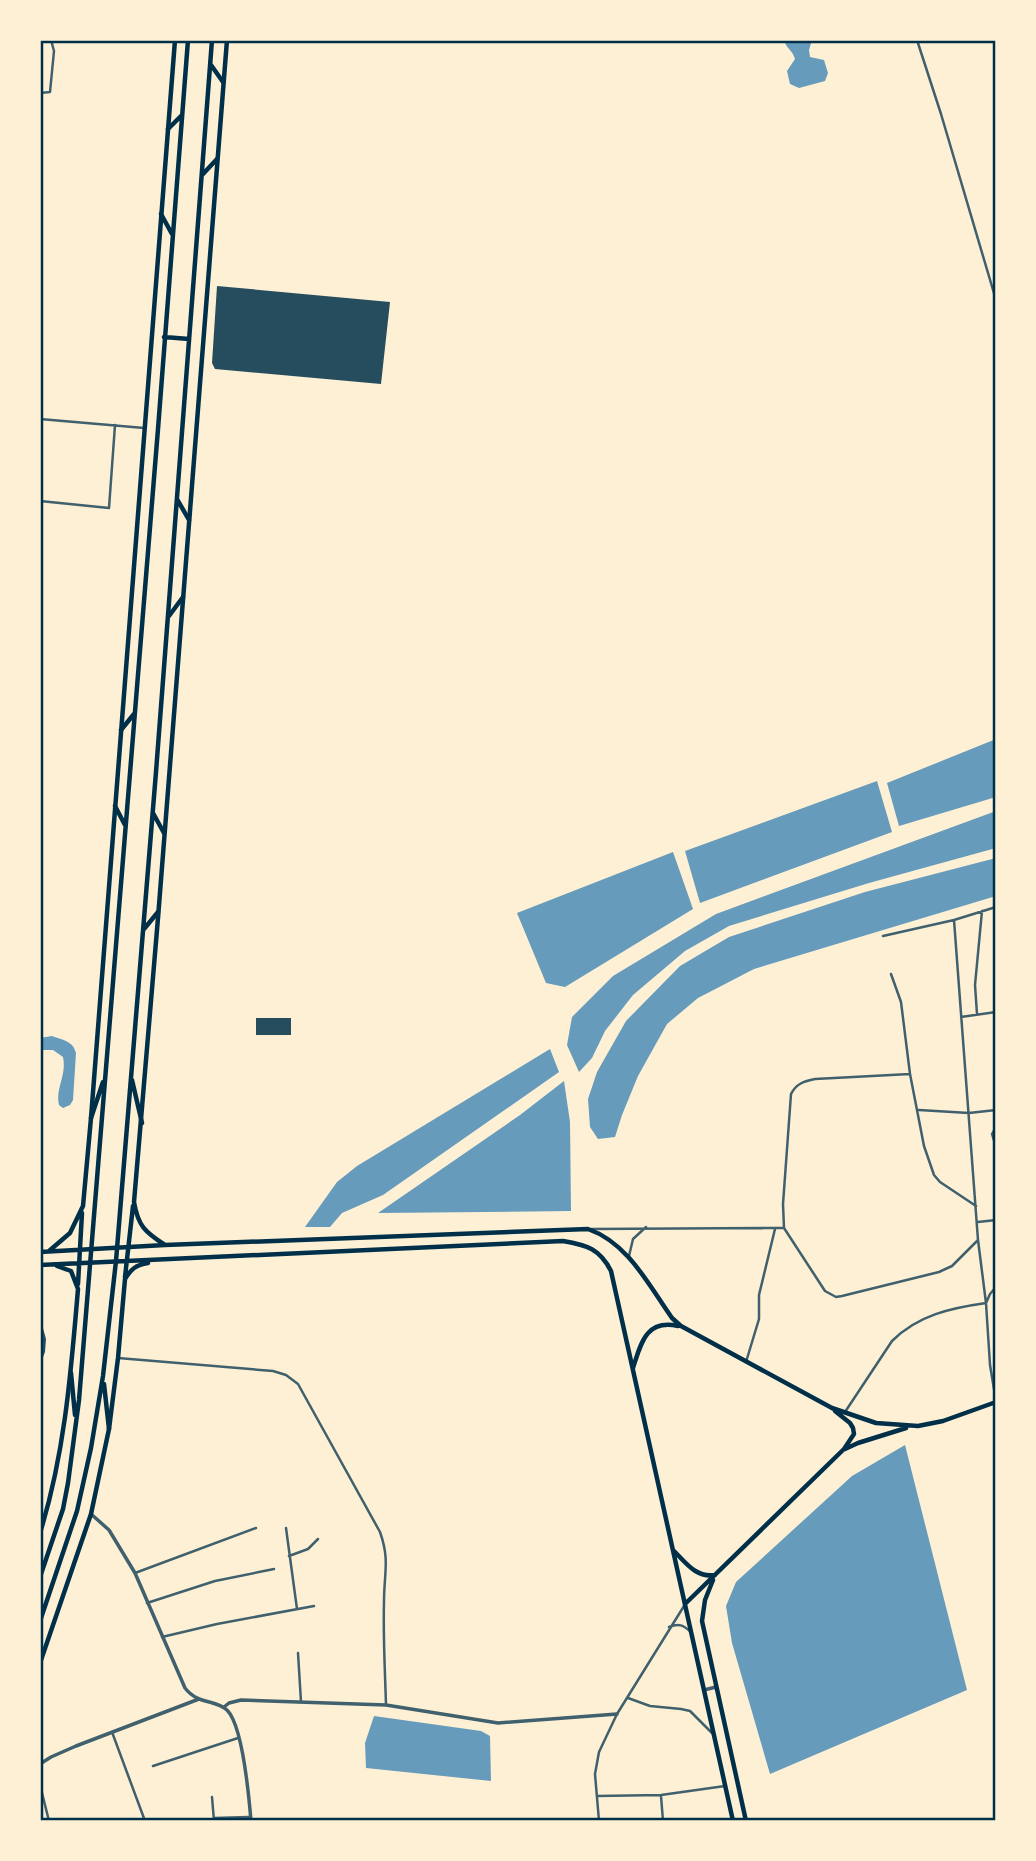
<svg xmlns="http://www.w3.org/2000/svg" width="1036" height="1861" font-family="Helvetica,sans-serif">
  <style>
    .water { fill: #669bbc }
    .building { fill: #264d5e }
    .lines { fill: none; stroke-linecap: round; stroke-linejoin: round }
    .minor { stroke: #3f606c; stroke-width: 2.5 }
    .tertiary { stroke: #3f606c; stroke-width: 3.5 }
    .secondary { stroke: #003049; stroke-width: 4.5 }
    .primary { stroke: #003049; stroke-width: 4.5 }
    .neatline { fill: none; stroke: #003049; stroke-width: 2.5 }
  </style>
  <rect width="100%" height="100%" fill="#fdf0d5"/>
  <path class="water" d="M 784,40 L 812,40 L 809,50 L 810,57 L 824,60 L 828,73 L 825,81 L 799,88 L 790,84 L 787,71 L 795,59 C 793,51 786,48 784,40 Z
    M 996,739 L 996,797 L 899,826 L 887,783 Z
    M 877,781 L 892,832 L 700,903 L 685,851 Z
    M 996,811 L 996,848 L 869,883 L 729,926 L 685,951 L 633,995 L 605,1031 L 592,1058 L 579,1072 L 567,1045 L 572,1017 L 613,976 L 716,914 Z
    M 673,852 L 693,909 L 565,987 L 546,983 L 517,913 Z
    M 996,858 L 996,896 L 754,969 L 698,998 L 667,1024 L 638,1076 L 622,1115 L 615,1137 L 598,1139 L 590,1127 L 588,1099 L 597,1072 L 626,1021 L 680,966 L 729,937 L 865,892 Z
    M 52,1036 C 63,1040 73,1041 76,1053 L 73,1100 L 70,1105 L 63,1108 L 59,1105 C 55,1089 67,1075 63,1057 L 53,1050 L 40,1050 L 40,1038 Z
    M 550,1049 L 559,1072 L 383,1195 L 342,1213 L 330,1227 L 305,1227 L 337,1182 L 357,1166 Z
    M 564,1081 L 570,1122 L 571,1211 L 378,1213 L 520,1115 Z
    M 905,1445 L 967,1690 L 770,1774 L 732,1643 L 726,1606 L 736,1582 L 852,1476 Z
    M 374,1716 L 481,1731 L 490,1736 L 491,1781 L 366,1768 L 365,1743 Z"/>
  <path class="building" d="M 217,286 L 390,302 L 381,384 L 215,369 L 212,363 Z
    M 256,1018 L 291,1018 L 291,1035 L 256,1035 Z
    M 41,1321 L 46,1339 L 45,1352 L 40,1365 Z"/>
  <g class="lines">
    <path class="minor" d="M 917,40 L 941,114 L 996,300
      M 40,93 L 50,92 L 54,51 L 51,40
      M 40,419 L 144,428
      M 40,501 L 109,508 L 115,425
      M 954,920 L 978,1240 L 986,1303 L 990,1365 L 996,1401
      M 883,936 L 954,920 L 996,907
      M 891,974 L 901,1002 L 910,1074
      M 977,1014 L 975,985 L 982,911
      M 961,1017 L 996,1012
      M 919,1110 L 969,1113 L 996,1110
      M 996,1127 L 992,1134 L 996,1147
      M 976,1206 L 940,1182 L 934,1175 L 924,1146 L 910,1074 L 815,1079 C 804,1081 796,1084 791,1094 L 783,1204 L 784,1228 L 825,1291 L 836,1297 L 842,1296 L 939,1272 L 952,1266 L 978,1240
      M 978,1222 L 996,1220
      M 591,1229 L 784,1228
      M 629,1256 L 633,1239 L 646,1227
      M 118,1358 L 273,1371 L 286,1375 L 298,1384 L 380,1532 C 390,1560 384,1573 384,1602 C 383,1636 385,1671 386,1705
      M 746,1362 L 759,1319 L 759,1295 L 775,1229
      M 845,1412 L 892,1341 C 918,1315 951,1308 986,1303 L 990,1294 L 996,1287
      M 286,1528 L 297,1609
      M 289,1556 L 308,1549 L 318,1539
      M 135,1573 L 256,1528
      M 147,1603 L 215,1581 L 274,1569
      M 669,1627 C 679,1623 683,1625 691,1632
      M 162,1637 L 217,1624 L 314,1606
      M 298,1653 L 301,1702
      M 628,1698 L 650,1706 L 681,1709 L 690,1711 L 712,1733
      M 112,1732 L 145,1821
      M 153,1766 L 238,1738
      M 40,1785 L 49,1821
      M 597,1796 L 661,1795 L 725,1786
      M 661,1796 L 663,1821
      M 212,1797 L 214,1821
      M 214,1818 L 249,1817
      M 599,1821 L 595,1774 L 599,1752 L 617,1714 L 684,1606"/>
    <path class="tertiary" d="M 91,1514 L 109,1530 L 135,1573 L 185,1688 C 198,1705 215,1699 227,1710 C 243,1726 249,1797 251,1821
      M 704,1690 L 716,1687
      M 224,1707 L 229,1703 L 241,1700 L 386,1705 L 498,1723 L 617,1714
      M 40,1764 L 51,1757 L 76,1746 L 199,1699"/>
    <path class="secondary" d="M 165,1245 C 145,1232 138,1226 134,1202 L 158,918 L 227,40
      M 49,1251 L 70,1233 L 83,1206 L 91,1118 L 175,40
      M 40,1252 L 165,1245 L 588,1229 C 628,1243 648,1284 672,1318 L 681,1326 L 832,1408 L 876,1423 L 918,1426 L 943,1421 L 996,1402
      M 40,1265 L 563,1241 C 587,1245 600,1249 611,1271 L 733,1821
      M 125,1277 L 133,1206
      M 78,1284 L 82,1213
      M 633,1368 C 641,1343 646,1319 678,1326
      M 845,1449 L 858,1443 L 906,1428
      M 40,1533 C 65,1453 71,1371 78,1289 L 71,1271 L 57,1266
      M 674,1551 C 686,1563 696,1578 715,1575
      M 713,1580 L 705,1600 L 702,1621 L 746,1821
      M 685,1604 L 844,1449 L 854,1434 L 853,1428 L 850,1423 L 835,1411
      M 40,1663 L 91,1514 L 109,1429 L 118,1358 L 125,1279 C 131,1269 136,1265 148,1263"/>
    <path class="primary" d="M 211,65 L 223,82
      M 168,129 L 182,115
      M 203,174 L 217,159
      M 161,214 L 172,234
      M 164,337 L 189,339
      M 177,499 L 189,520
      M 169,616 L 183,597
      M 121,730 L 134,714
      M 115,806 L 125,825
      M 153,813 L 164,833
      M 144,929 L 158,912
      M 132,1080 L 142,1123
      M 91,1118 L 103,1082
      M 71,1373 L 75,1415
      M 104,1384 L 109,1429
      M 40,1577 L 63,1509 L 68,1483 L 79,1400 L 158,429 L 188,40
      M 40,1621 L 77,1511 L 91,1448 L 103,1376 L 116,1261 L 156,772 L 212,40"/>
  </g>
  <rect width="1036" height="1861" fill="none" stroke="#fdf0d5" stroke-width="84"/>
  <rect x="42" y="42" width="952" height="1777" class="neatline"/>
</svg>
